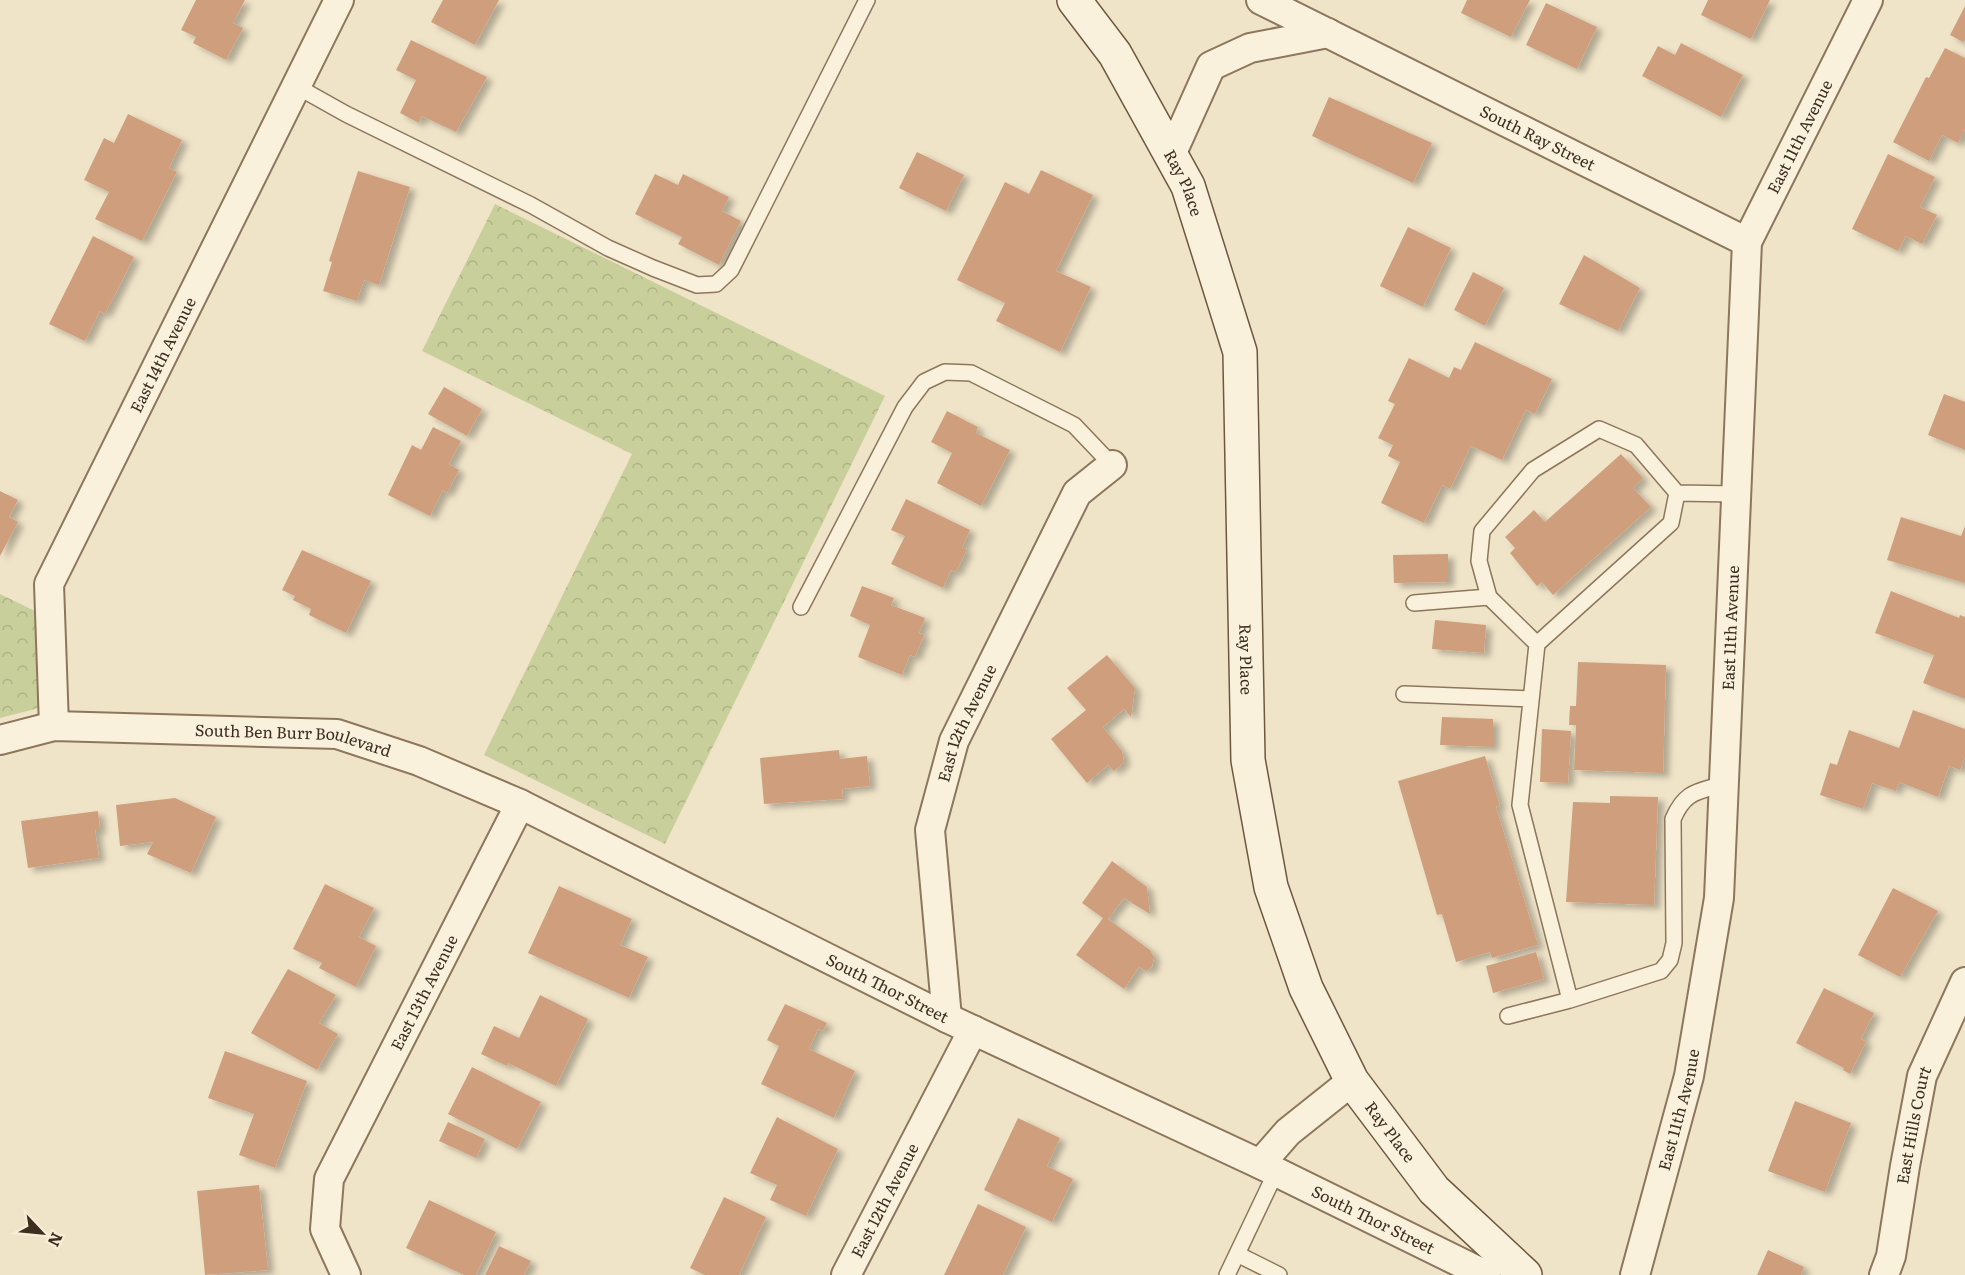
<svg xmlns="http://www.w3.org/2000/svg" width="1965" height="1275" font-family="Literata,serif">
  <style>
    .forest { fill: url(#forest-crowns) }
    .building { fill: #cf9f7d; filter: url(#shadow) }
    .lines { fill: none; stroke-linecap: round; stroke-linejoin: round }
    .service-casing { stroke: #8d765c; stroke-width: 18 }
    .minor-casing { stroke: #8d765c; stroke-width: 32 }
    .secondary-casing { stroke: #6f573f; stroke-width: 36 }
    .service { stroke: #faf1dc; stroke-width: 15 }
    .minor { stroke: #faf1dc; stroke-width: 28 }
    .secondary { stroke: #faf1dc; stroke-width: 33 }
    .labels { text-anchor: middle; stroke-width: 6; stroke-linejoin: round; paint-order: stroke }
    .street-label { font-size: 16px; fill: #3d2e20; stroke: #f7eed8 }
  </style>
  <defs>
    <pattern id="forest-crowns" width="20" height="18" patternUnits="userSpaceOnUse" patternTransform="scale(1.5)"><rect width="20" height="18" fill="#c9cf9b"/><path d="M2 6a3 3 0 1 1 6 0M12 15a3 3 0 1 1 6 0" fill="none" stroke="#aeb285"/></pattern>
    <filter id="shadow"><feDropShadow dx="6" dy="4" stdDeviation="3" flood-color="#0004"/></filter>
  </defs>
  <rect width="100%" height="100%" fill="#f0e4c8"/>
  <path class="forest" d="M 495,204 L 885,396 L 665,844 L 484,755 L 632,454 L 422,351 Z
    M 0,594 L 39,613 L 39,708 L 0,718 Z"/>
  <path class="building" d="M 196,0 L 245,0 L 233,23 L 243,28 L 226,60 L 193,43 L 196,37 L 181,30 Z
    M 443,0 L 499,0 L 475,45 L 431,22 Z
    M 1467,0 L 1530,0 L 1511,37 L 1461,13 Z
    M 1708,0 L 1770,0 L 1751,39 L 1701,15 Z
    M 1546,3 L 1597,27 L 1577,69 L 1526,45 Z
    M 1965,6 L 1965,40 L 1963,42 L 1950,35 Z
    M 411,40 L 487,77 L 456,132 L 422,116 L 419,123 L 400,113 L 416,80 L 396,70 Z
    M 1681,43 L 1743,75 L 1721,117 L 1642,76 L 1658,46 L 1675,55 Z
    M 1945,48 L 1965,58 L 1965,129 L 1958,143 L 1942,135 L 1929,161 L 1893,142 L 1926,77 L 1929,78 Z
    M 1329,97 L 1432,143 L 1413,183 L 1312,136 Z
    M 128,114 L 182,140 L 169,168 L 177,172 L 142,241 L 95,219 L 109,192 L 84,180 L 104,138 L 114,143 Z
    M 917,152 L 964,175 L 946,211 L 899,188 Z
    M 1888,154 L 1935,177 L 1920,207 L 1937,215 L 1922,244 L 1906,236 L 1898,251 L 1852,229 Z
    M 1041,170 L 1093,195 L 1056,271 L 1091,287 L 1060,352 L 996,321 L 1005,303 L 957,280 L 1005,182 L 1029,194 Z
    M 358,171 L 410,187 L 379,285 L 364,280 L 357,301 L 323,291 L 332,262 L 329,261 Z
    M 655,174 L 678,185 L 683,174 L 729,197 L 722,211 L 741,221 L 719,265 L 678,244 L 682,237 L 635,214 Z
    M 1408,227 L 1451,248 L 1423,307 L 1380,286 Z
    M 93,236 L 134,257 L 105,314 L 100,311 L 85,341 L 49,324 Z
    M 1584,255 L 1640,288 L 1618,331 L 1559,304 Z
    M 1473,272 L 1504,288 L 1485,326 L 1454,310 Z
    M 1475,342 L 1552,379 L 1535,414 L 1526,410 L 1502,460 L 1471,446 L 1450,489 L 1442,485 L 1424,523 L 1381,503 L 1400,462 L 1388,456 L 1393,445 L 1378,438 L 1395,404 L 1388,401 L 1409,358 L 1449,378 L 1454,367 L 1461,370 Z
    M 444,387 L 482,409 L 467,436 L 428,414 Z
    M 1944,394 L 1965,402 L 1965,450 L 1928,435 Z
    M 947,411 L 978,427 L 976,433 L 1010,450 L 981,506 L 937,483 L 952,453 L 931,442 Z
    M 433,427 L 461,441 L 449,464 L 459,470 L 447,493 L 443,490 L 430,516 L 388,495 L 412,445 L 421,450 Z
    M 1621,454 L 1643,478 L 1633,488 L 1651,507 L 1553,595 L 1542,582 L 1537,586 L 1510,553 L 1515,548 L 1505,537 L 1534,510 L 1545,522 Z
    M 0,491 L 18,500 L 9,517 L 18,522 L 0,556 Z
    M 906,499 L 970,530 L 962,548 L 967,549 L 956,572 L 951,570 L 943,588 L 891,564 L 905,536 L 891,530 Z
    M 1901,517 L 1961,536 L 1965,526 L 1965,583 L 1887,560 Z
    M 302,550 L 371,581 L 346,633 L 309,615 L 311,609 L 293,600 L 295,596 L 282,590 Z
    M 1448,554 L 1448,582 L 1394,583 L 1393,555 Z
    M 862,586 L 894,598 L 891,605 L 925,618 L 919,633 L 924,635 L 915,657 L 910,655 L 902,675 L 858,657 L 870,625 L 850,616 Z
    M 1891,591 L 1959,618 L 1960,615 L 1965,617 L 1965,699 L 1923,683 L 1934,655 L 1875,633 Z
    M 1435,620 L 1486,625 L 1484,653 L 1432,649 Z
    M 1107,655 L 1135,688 L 1131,717 L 1124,709 L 1103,727 L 1122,751 L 1124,762 L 1114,771 L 1108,765 L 1087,783 L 1051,739 L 1086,710 L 1067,688 Z
    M 1578,662 L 1666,665 L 1663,773 L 1574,770 L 1576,725 L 1569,725 L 1570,706 L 1576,706 Z
    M 1913,710 L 1965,729 L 1965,757 L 1960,770 L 1949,766 L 1938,797 L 1899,782 L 1896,791 L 1872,783 L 1863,809 L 1820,795 L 1830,763 L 1837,765 L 1849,730 L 1899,748 Z
    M 1442,717 L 1493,719 L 1493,747 L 1440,745 Z
    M 1542,729 L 1571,731 L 1568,783 L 1540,782 Z
    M 839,750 L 840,759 L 867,756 L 870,786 L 842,789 L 843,799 L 764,804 L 760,758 Z
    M 1485,756 L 1500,806 L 1496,807 L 1538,945 L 1492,958 L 1490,952 L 1456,962 L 1442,914 L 1437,915 L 1398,781 Z
    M 1610,796 L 1658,797 L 1654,905 L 1566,902 L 1573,802 L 1610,803 Z
    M 175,798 L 216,817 L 191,873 L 147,854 L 153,842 L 120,846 L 116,805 Z
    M 98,811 L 100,830 L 95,830 L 99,858 L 28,868 L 21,821 Z
    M 1112,861 L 1147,887 L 1150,914 L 1124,898 L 1108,919 L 1150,950 L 1154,957 L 1152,967 L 1146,971 L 1139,967 L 1124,989 L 1076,955 L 1103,918 L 1082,903 Z
    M 325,884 L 374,908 L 359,937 L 376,946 L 356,987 L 319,968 L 322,963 L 293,949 Z
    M 559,886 L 632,919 L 620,945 L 648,957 L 629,998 L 528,953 Z
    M 1893,888 L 1938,911 L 1900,977 L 1858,955 Z
    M 1536,952 L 1544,979 L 1493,993 L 1486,966 Z
    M 288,969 L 336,995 L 319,1023 L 338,1034 L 317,1070 L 251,1033 Z
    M 1824,988 L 1874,1013 L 1861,1039 L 1866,1042 L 1850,1074 L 1843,1070 L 1844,1068 L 1796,1043 Z
    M 540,995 L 588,1019 L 556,1086 L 508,1063 L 507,1066 L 481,1054 L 494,1026 L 519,1038 Z
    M 785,1004 L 827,1023 L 823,1031 L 818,1029 L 809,1049 L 855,1071 L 834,1118 L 761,1084 L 779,1046 L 767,1040 Z
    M 225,1051 L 307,1081 L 275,1168 L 239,1155 L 254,1114 L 208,1098 Z
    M 472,1067 L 541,1102 L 517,1149 L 448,1114 Z
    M 1795,1101 L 1851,1123 L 1825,1192 L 1768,1171 Z
    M 777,1117 L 838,1149 L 806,1216 L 770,1200 L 777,1185 L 750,1173 Z
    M 1018,1118 L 1060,1138 L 1047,1166 L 1073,1179 L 1052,1222 L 984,1190 Z
    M 448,1122 L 485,1139 L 476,1158 L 439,1141 Z
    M 259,1185 L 268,1270 L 205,1275 L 197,1191 Z
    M 724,1197 L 766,1217 L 739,1275 L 705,1275 L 690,1268 Z
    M 429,1200 L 496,1232 L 476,1275 L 464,1275 L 406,1248 Z
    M 978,1204 L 1026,1227 L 1003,1275 L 944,1275 Z
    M 499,1246 L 531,1261 L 524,1275 L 485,1275 Z
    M 1768,1250 L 1804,1267 L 1801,1275 L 1757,1275 Z"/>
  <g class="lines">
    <defs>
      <path id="service" d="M 296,86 L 346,114 L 531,205 L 608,248 L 653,268 L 697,285 L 716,284 L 731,270 L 867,0
        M 1414,603 L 1489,597
        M 801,607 L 905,407 L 924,382 L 945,372 L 971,373 L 1074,425 L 1112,465
        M 1537,644 L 1671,523 L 1677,493
        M 1404,694 L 1530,699
        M 1570,1000 L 1661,971 L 1670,960 L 1674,943 L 1673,819 C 1685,791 1697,792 1724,784
        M 1508,1016 L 1570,1000 L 1520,805 L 1537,644 L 1489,597 L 1479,561 L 1482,531 L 1533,470 L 1599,429 L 1636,445 L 1677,493 L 1736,494
        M 1237,1254 L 1279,1275
        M 1227,1275 L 1276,1172"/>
      <g id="minor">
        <path id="s1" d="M 1261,0 L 1747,242"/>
        <path d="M 1171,155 L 1211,66 L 1250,48 L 1328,33"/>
        <path id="s2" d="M 54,726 L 49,584 L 339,0"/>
        <path id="s3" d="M 0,740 L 54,726 L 337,734 L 419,761 L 520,804 L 947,1018 L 1260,1164 L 1486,1275"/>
        <path id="s4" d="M 947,1018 L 930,830 L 954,741 L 1077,493 L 1112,465"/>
        <path d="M 1260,1164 L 1288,1132 L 1352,1081"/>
        <path id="s5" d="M 346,1275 L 325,1229 L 329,1179 L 520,804"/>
        <path id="s6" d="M 846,1275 L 973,1030"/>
        <path id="s7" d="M 1635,1275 L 1689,1076 L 1719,898 L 1747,242 L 1868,0"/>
        <path id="s8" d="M 1884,1275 L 1891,1256 L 1905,1166 L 1922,1076 L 1965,982"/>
      </g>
      <g id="secondary">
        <path id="s9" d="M 1074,0 L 1115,54 L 1188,186 L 1240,352 L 1248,760 L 1271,887 L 1306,988 L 1352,1081 L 1434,1190 L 1525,1275"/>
      </g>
    </defs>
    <use href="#service" class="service-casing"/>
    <use href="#minor" class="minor-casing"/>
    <use href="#secondary" class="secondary-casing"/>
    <use href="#service" class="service"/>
    <use href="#minor" class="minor"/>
    <use href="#secondary" class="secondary"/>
  </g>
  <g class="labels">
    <g class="street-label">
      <text dy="6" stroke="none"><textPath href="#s7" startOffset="1161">East 11th Avenue</textPath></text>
      <text dy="6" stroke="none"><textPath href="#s1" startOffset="309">South Ray Street</textPath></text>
      <text dy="6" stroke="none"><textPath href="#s9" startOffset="214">Ray Place</textPath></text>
      <text dy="6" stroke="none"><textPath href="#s2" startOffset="398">East 14th Avenue</textPath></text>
      <text dy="6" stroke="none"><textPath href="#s7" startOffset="657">East 11th Avenue</textPath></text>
      <text dy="6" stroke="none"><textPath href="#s9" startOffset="700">Ray Place</textPath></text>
      <text dy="6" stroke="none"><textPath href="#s4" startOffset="302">East 12th Avenue</textPath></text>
      <text dy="6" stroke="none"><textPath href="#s3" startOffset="296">South Ben Burr Boulevard</textPath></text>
      <text dy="6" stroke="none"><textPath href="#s3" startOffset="946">South Thor Street</textPath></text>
      <text dy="6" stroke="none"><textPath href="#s5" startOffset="310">East 13th Avenue</textPath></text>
      <text dy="6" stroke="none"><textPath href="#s7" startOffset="171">East 11th Avenue</textPath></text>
      <text dy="6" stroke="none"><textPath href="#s8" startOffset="153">East Hills Court</textPath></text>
      <text dy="6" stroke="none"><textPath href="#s9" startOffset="1204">Ray Place</textPath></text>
      <text dy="6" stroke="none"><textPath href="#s6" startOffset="84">East 12th Avenue</textPath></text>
      <text dy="6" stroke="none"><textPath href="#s3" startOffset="1484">South Thor Street</textPath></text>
    </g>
  </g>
  <g transform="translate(42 1233) rotate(116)" stroke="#f7eed8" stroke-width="4.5" paint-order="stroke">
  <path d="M0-4.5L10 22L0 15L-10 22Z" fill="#3d2e20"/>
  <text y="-9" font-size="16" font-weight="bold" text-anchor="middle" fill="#3d2e20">N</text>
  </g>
</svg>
